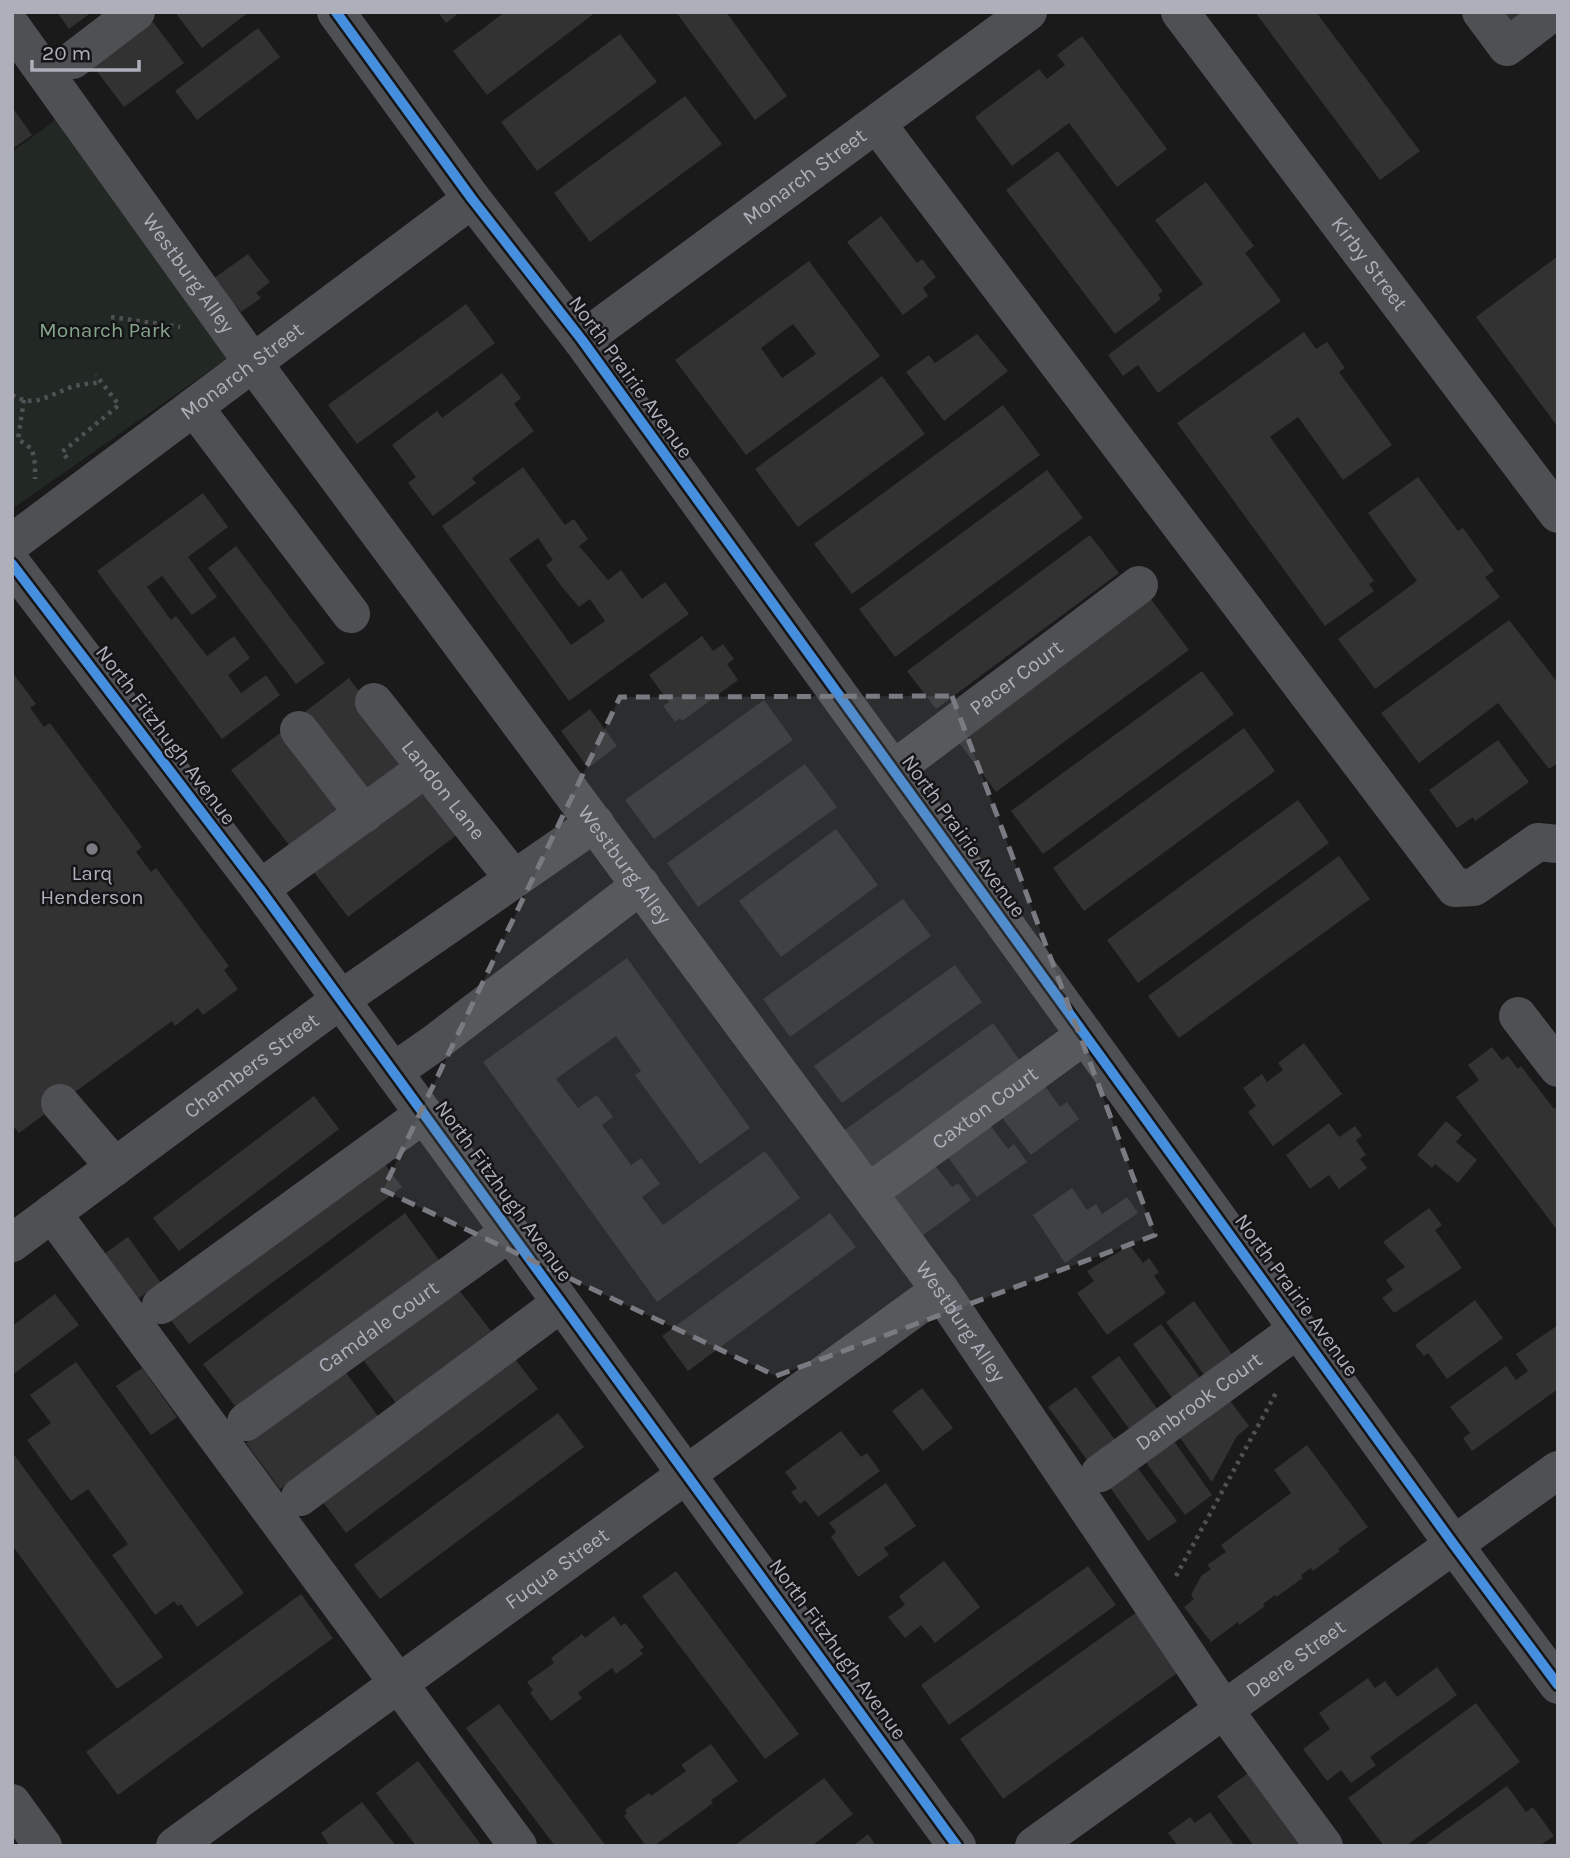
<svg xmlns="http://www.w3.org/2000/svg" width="1570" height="1858" font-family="Karla,sans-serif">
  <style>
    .green { fill: #222924 }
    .building { fill: #323233; fill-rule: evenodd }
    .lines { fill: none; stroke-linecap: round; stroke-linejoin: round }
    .path { stroke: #505154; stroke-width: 4.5; stroke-dasharray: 3.5 5; stroke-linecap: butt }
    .minor { stroke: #4f5053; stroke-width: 38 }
    .cycleway-casing { stroke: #151416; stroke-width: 15 }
    .cycleway { stroke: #468fdf; stroke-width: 10 }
    .marked { fill: #7a7b82; fill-opacity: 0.2; stroke: #7a7b82; stroke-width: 5; stroke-dasharray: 14 9; stroke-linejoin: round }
    .poi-dot { fill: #7a7b82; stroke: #151416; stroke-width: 2.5 }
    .labels { text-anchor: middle; stroke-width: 5; stroke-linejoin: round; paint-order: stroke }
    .street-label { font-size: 21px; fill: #adafba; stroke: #151416 }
    .park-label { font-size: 21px; fill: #85a48c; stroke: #151416 }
    .poi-label { font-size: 21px; fill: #adafba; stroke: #151416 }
  </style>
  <rect width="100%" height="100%" fill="#1a1a1a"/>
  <path class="green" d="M 62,115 L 232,355 L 12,509 L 12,152 Z"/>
  <path class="building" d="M 57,12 L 92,12 L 69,29 Z
    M 175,12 L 249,12 L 202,48 Z
    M 438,12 L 460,12 L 446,23 Z
    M 505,12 L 596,12 L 487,95 L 453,51 Z
    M 676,12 L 726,12 L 787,96 L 755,120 Z
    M 1255,12 L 1316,12 L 1420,151 L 1380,180 Z
    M 1496,12 L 1523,12 L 1505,25 Z
    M 153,22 L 184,63 L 124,107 L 93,66 Z
    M 258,28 L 280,57 L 197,120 L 175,91 Z
    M 620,34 L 657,82 L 537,171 L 501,122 Z
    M 1082,36 L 1167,149 L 1117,187 L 1069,123 L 1012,166 L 975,117 L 1039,69 L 1047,79 L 1065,65 L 1057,55 Z
    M 685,96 L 722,144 L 590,242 L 554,193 Z
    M 12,107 L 32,135 L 12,149 Z
    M 1058,151 L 1163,291 L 1158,295 L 1161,299 L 1115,334 L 1006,190 Z
    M 1206,182 L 1254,246 L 1245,253 L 1281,301 L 1158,393 L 1138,365 L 1123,376 L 1108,355 L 1203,284 L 1155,220 Z
    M 881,216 L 917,263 L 922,259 L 936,277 L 923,288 L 928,296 L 903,315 L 847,242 Z
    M 248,254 L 270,282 L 256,293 L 261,298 L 241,312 L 236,306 L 232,310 L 210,281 Z
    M 1558,256 L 1558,427 L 1476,317 Z
    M 809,261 L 880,356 L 746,455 L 675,360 ZM 793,324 L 816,354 L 782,378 L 761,348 Z
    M 466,304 L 495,343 L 357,444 L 328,405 Z
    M 1304,332 L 1316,349 L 1327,342 L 1345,368 L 1339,372 L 1392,445 L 1343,480 L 1298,417 L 1270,437 L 1374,581 L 1369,584 L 1374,591 L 1325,626 L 1177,423 Z
    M 977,334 L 1008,371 L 944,421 L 906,372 L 929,355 L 935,363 Z
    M 502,373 L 521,398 L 514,404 L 534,431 L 472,478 L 476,483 L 433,516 L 408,483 L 416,477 L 392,445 L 437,411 L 442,418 Z
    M 882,376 L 925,434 L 798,527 L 755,469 Z
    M 1003,405 L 1040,455 L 852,594 L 814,544 Z
    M 523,467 L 565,525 L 574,519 L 588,539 L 579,546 L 608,580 L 621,570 L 642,599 L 665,582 L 689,614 L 569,701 L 442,526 ZM 538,538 L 553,560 L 546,565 L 562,587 L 579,607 L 590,599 L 605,621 L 571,645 L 509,559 Z
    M 1047,470 L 1083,518 L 895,657 L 859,609 Z
    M 1418,477 L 1458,531 L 1463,528 L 1494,571 L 1485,577 L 1500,597 L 1375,689 L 1338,639 L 1417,581 L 1368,513 Z
    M 203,493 L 228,527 L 188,557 L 217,597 L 192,615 L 162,576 L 147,587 L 171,620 L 176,616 L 207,656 L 234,636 L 250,658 L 228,675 L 241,693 L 266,675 L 280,695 L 222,739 L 97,571 Z
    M 1090,535 L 1119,573 L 936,709 L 907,671 Z
    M 236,546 L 325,663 L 296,684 L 208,568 Z
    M 1150,598 L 1189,650 L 996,792 L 957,740 Z
    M 1509,620 L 1558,683 L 1558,763 L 1549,769 L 1498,703 L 1419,763 L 1381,713 Z
    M 702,636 L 713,651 L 723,644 L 734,659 L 727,664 L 738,680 L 682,721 L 680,718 L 675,722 L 663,706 L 669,702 L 649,675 Z
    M 1202,671 L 1234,714 L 1043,854 L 1011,811 Z
    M 12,672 L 36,704 L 30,708 L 44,727 L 50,723 L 142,847 L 136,852 L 151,872 L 156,868 L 229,966 L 224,970 L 238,989 L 203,1015 L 198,1008 L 175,1026 L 172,1021 L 19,1133 L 12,1125 Z
    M 349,678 L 413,763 L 365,799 L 301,715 Z
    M 764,700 L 793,740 L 654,839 L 625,800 Z
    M 590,709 L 617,746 L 588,768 L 561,731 Z
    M 1244,728 L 1275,771 L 1084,911 L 1053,868 Z
    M 284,730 L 349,815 L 296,854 L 231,770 Z
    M 1498,740 L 1529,782 L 1475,821 L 1473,817 L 1457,828 L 1429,790 Z
    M 805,764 L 837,807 L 698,907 L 667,863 Z
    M 420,784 L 458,834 L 348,917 L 310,867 Z
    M 1298,800 L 1329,843 L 1138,983 L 1107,940 Z
    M 836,829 L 878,885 L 781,957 L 739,901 Z
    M 1339,856 L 1370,899 L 1179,1038 L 1148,996 Z
    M 903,899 L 931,936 L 790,1037 L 763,999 Z
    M 627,958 L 750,1128 L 700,1164 L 635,1075 L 641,1071 L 616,1036 L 556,1079 L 578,1108 L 597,1095 L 613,1117 L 602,1125 L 631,1165 L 641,1158 L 660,1184 L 642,1197 L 663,1225 L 765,1151 L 800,1198 L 657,1302 L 483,1062 Z
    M 955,965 L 982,1002 L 842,1103 L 814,1066 Z
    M 993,1023 L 1021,1062 L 870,1170 L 842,1132 Z
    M 1304,1043 L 1342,1094 L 1273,1146 L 1248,1112 L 1256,1106 L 1243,1088 L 1262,1074 L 1267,1082 L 1283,1070 L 1278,1063 Z
    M 1492,1047 L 1502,1060 L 1508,1056 L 1518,1069 L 1521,1066 L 1554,1109 L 1558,1106 L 1558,1231 L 1456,1097 L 1479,1080 L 1468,1065 Z
    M 1043,1083 L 1060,1107 L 1067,1102 L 1079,1119 L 1031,1155 L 1000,1115 Z
    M 314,1096 L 339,1129 L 179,1251 L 153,1218 Z
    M 1446,1121 L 1462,1135 L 1456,1142 L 1477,1160 L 1458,1183 L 1435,1164 L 1432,1168 L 1417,1155 Z
    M 1329,1123 L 1339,1137 L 1355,1126 L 1362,1136 L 1356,1140 L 1366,1155 L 1360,1159 L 1367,1168 L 1339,1189 L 1329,1175 L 1310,1189 L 1286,1155 Z
    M 990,1125 L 1008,1149 L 1014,1144 L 1027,1162 L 977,1197 L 947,1156 Z
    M 375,1151 L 402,1187 L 189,1344 L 162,1308 Z
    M 934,1164 L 952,1187 L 958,1183 L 971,1200 L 922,1236 L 891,1195 Z
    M 1072,1188 L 1087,1210 L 1096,1204 L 1102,1214 L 1127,1197 L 1138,1213 L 1065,1263 L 1033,1215 Z
    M 1429,1208 L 1442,1225 L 1435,1230 L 1462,1268 L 1394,1313 L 1382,1298 L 1393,1290 L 1386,1280 L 1405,1267 L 1383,1242 Z
    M 405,1213 L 439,1260 L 238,1410 L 203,1364 Z
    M 830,1213 L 856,1247 L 688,1371 L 662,1336 Z
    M 128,1237 L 161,1283 L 136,1300 L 103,1255 Z
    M 1130,1245 L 1143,1263 L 1149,1258 L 1159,1272 L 1154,1276 L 1166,1293 L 1107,1335 L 1077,1293 L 1094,1281 L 1087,1271 Z
    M 459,1290 L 491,1331 L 396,1403 L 364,1361 Z
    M 55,1294 L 79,1325 L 12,1375 L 12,1326 Z
    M 1475,1300 L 1503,1338 L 1447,1379 L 1428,1353 L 1424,1356 L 1415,1345 Z
    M 1194,1301 L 1236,1360 L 1208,1380 L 1166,1322 Z
    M 1161,1324 L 1203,1382 L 1175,1402 L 1133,1344 Z
    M 1558,1325 L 1558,1389 L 1472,1451 L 1463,1438 L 1470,1433 L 1450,1407 L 1506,1366 L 1516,1380 L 1528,1371 L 1516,1354 Z
    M 509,1351 L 538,1389 L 346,1533 L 317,1494 Z
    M 1119,1356 L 1161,1414 L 1133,1434 L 1091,1377 Z
    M 76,1362 L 244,1593 L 197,1627 L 181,1604 L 178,1606 L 174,1601 L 155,1615 L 112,1555 L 128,1544 L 88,1489 L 71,1501 L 27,1440 L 51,1423 L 30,1395 Z
    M 142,1368 L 177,1417 L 151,1435 L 116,1386 Z
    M 344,1370 L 378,1416 L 280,1489 L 246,1443 Z
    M 1076,1387 L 1118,1444 L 1090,1464 L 1048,1407 Z
    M 922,1388 L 953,1428 L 923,1451 L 892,1411 Z
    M 1228,1398 L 1249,1426 L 1237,1436 L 1212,1482 L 1178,1435 Z
    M 558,1413 L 584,1447 L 380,1599 L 354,1565 Z
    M 841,1431 L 861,1457 L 867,1453 L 880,1471 L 818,1517 L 805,1500 L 800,1504 L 791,1492 L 797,1488 L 785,1472 Z
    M 1171,1437 L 1212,1495 L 1185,1515 L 1142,1457 Z
    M 1307,1445 L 1368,1527 L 1338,1549 L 1340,1551 L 1313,1571 L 1311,1568 L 1301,1575 L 1303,1578 L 1276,1597 L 1275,1595 L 1263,1604 L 1265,1606 L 1239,1625 L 1238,1622 L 1211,1642 L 1184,1607 L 1194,1599 L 1191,1595 L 1201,1576 L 1211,1569 L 1207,1565 L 1226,1552 L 1221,1545 L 1291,1493 L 1274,1470 Z
    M 12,1452 L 163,1657 L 117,1689 L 12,1545 Z
    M 1134,1463 L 1177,1521 L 1148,1541 L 1107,1483 Z
    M 886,1483 L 916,1526 L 884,1548 L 889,1555 L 858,1577 L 831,1537 L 836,1532 L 829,1523 Z
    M 944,1561 L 980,1607 L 935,1643 L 921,1625 L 905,1638 L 888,1617 L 905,1605 L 899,1596 Z
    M 1088,1566 L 1116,1605 L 949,1725 L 921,1685 Z
    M 676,1571 L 799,1734 L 765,1759 L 642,1596 Z
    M 301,1594 L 333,1638 L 118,1795 L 86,1752 Z
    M 1141,1609 L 1184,1668 L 1003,1799 L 960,1739 Z
    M 614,1616 L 621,1626 L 625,1623 L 644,1647 L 640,1650 L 643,1654 L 616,1674 L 612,1668 L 578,1693 L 582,1698 L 551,1721 L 530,1693 L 533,1690 L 527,1682 L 554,1663 L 551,1658 L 582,1634 L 585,1638 Z
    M 1437,1667 L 1457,1695 L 1370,1757 L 1376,1765 L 1351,1783 L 1341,1770 L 1327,1781 L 1303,1749 L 1330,1729 L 1319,1713 L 1368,1678 L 1375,1688 L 1385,1681 L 1397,1697 Z
    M 1476,1703 L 1520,1762 L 1406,1846 L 1384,1846 L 1348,1798 Z
    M 499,1704 L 606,1846 L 555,1846 L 466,1728 Z
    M 711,1744 L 738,1781 L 711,1800 L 713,1803 L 654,1846 L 646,1846 L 624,1816 L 627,1813 L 625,1810 L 649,1793 L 651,1796 L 686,1771 L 681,1765 Z
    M 418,1761 L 482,1846 L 416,1846 L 376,1793 Z
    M 1251,1771 L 1306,1846 L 1254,1846 L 1217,1796 Z
    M 824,1778 L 853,1814 L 817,1842 L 812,1846 L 734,1846 Z
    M 1507,1786 L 1526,1812 L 1533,1807 L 1554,1836 L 1539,1846 L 1423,1846 Z
    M 362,1802 L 396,1846 L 330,1846 L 321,1833 Z
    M 1210,1812 L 1235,1846 L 1178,1846 L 1168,1833 L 1190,1817 L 1195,1823 Z
    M 868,1834 L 876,1846 L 853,1846 Z"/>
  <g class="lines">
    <path class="path" d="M 111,317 L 180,327
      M 12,395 C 35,409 50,394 72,387 C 81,384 91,384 100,382
      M 24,400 L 18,439 L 32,449 L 35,464 L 35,479
      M 67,458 L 62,452 L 119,405 L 96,375
      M 1176,1576 L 1276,1393"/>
    <g class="minor">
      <path d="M 336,12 L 472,199 L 582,340 L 1454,1545 L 1558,1685"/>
      <path id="s1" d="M 1180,12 L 1558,514"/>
      <path d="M 1481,12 L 1507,47 L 1553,12"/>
      <path id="s2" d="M 12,27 L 253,363 L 940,1290 L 1224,1710 L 1324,1846"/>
      <path d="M 73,60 L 136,12"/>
      <path d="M 877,124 L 1455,888 L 1474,887 L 1538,842 L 1558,844"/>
      <path id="s3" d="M 582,340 L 1028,12"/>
      <path d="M 194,407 L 351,614"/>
      <path id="s4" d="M 12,543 L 472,199"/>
      <path d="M 12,564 L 260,889 L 957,1846"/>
      <path id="s5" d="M 374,702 L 514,879"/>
      <path d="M 299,730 L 364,814"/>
      <path id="s6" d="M 893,770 L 1139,585"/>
      <path d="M 260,889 L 426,768"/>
      <path d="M 1518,1016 L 1558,1068"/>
      <path d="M 393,1072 L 436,1042 L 641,885"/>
      <path d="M 60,1103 L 115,1167"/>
      <path id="s7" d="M 883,1182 L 1085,1035"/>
      <path d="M 52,1213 L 518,1846"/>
      <path id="s8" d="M 12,1243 L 340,1000 L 595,823"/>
      <path d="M 161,1305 L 424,1114"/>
      <path id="s9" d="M 246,1422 L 510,1232"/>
      <path id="s10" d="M 1100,1473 L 1298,1329"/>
      <path d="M 300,1497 L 561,1303"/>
      <path d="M 12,1803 L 43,1846"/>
      <path id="s11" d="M 175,1846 L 940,1290"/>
      <path id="s12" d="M 1034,1846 L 1558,1470"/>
    </g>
    <defs>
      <path id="cycleway" d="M 336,12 L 472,199 L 582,340 L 1454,1545 L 1558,1685
        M 12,564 L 260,889 L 957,1846"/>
    </defs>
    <use href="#cycleway" class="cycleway-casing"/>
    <use href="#cycleway" class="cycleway"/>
  </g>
  <path class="marked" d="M 952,696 L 1155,1235 L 776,1376 L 383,1190 L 620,697 Z"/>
  <circle class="poi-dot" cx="92" cy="849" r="7"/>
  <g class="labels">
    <g class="street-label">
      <text dy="7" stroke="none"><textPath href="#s3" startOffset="276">Monarch Street</textPath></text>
      <text dy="7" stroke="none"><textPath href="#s1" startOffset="315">Kirby Street</textPath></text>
      <text dy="7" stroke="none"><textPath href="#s2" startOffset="303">Westburg Alley</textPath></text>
      <text dy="7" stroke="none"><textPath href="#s4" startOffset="287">Monarch Street</textPath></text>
      <text transform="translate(631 377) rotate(54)" y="7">North Prairie Avenue</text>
      <text dy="7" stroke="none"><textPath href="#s6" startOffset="154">Pacer Court</textPath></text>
      <text transform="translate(166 735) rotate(53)" y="7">North Fitzhugh Avenue</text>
      <text dy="7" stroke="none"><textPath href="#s5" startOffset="112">Landon Lane</textPath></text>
      <text transform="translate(964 836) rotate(54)" y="7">North Prairie Avenue</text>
      <text dy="7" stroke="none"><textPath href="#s2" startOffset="1038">Westburg Alley</textPath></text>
      <text dy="7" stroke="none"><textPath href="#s8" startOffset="298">Chambers Street</textPath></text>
      <text dy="7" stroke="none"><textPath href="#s7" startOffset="126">Caxton Court</textPath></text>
      <text transform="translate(504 1191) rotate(54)" y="7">North Fitzhugh Avenue</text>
      <text transform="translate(1297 1295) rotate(54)" y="7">North Prairie Avenue</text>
      <text dy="7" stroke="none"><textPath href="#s2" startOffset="1605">Westburg Alley</textPath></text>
      <text dy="7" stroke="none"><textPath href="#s9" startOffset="163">Camdale Court</textPath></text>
      <text dy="7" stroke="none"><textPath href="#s10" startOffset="122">Danbrook Court</textPath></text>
      <text dy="7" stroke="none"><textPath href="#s11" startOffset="472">Fuqua Street</textPath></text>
      <text transform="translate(838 1649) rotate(54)" y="7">North Fitzhugh Avenue</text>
      <text dy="7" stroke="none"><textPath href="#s12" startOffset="322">Deere Street</textPath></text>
    </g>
    <g class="park-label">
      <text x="105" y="337">Monarch Park</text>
    </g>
    <g class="poi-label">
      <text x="92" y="880">Larq<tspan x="92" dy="24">Henderson</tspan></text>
    </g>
  </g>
  <rect width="1570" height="1858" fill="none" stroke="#adafba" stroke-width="28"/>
  <path d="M32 60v10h107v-10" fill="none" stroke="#adafba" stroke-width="3.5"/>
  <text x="42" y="60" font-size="21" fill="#adafba" stroke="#151416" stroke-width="5" paint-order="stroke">20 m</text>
</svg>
